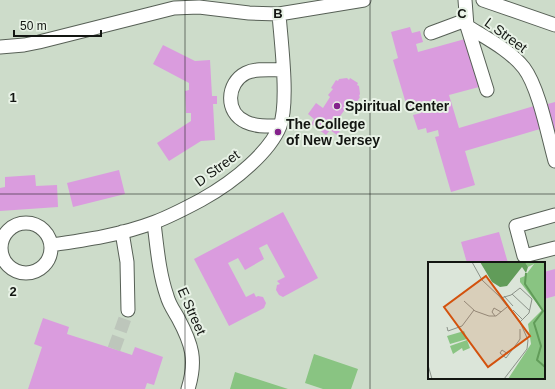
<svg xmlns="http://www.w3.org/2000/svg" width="555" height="389" font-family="Arial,sans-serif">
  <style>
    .built { fill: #cddcca; fill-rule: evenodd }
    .green { fill: #89c482 }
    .building { fill: #da9cde }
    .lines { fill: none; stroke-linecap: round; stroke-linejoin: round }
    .minor-tunnel { stroke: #bdc6bb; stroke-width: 13; stroke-dasharray: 13 6; stroke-linecap: butt }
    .minor-casing { stroke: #576056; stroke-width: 15 }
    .minor { stroke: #fff; stroke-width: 13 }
    .grid { fill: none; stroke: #131612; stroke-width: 1; stroke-opacity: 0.55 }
    .poi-dot { fill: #84228c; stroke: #e8f2e6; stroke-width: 1.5 }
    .labels { text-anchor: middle; stroke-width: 4; stroke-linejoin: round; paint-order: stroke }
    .street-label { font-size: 14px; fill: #131612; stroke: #e8f2e6 }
    .poi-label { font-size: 14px; font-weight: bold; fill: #131612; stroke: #e8f2e6; text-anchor: start }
    .inset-river { fill: none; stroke: #619c59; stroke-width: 2 }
    .inset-road { fill: none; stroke: #8b9289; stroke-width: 1 }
    .view { fill: #d3520d; fill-opacity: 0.15; stroke: #d3520d; stroke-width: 2 }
    .inset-edge { fill: none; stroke: #131612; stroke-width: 2 }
    .grid-label { font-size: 13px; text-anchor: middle; font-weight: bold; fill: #131612; stroke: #e8f2e6; stroke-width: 4; stroke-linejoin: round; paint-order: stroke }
  </style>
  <rect width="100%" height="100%" fill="#dbe5d9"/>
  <path class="built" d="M 0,0 L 555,0 L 555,389 L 0,389 ZM 429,263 L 544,263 L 544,378 L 429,378 Z"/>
  <path class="green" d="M 314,354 L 358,369 L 351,389 L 323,389 L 305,383 Z
    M 235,372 L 288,389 L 230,389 Z"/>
  <path class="building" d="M 410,27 L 412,33 L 420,31 L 423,42 L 416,44 L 418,52 L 465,39 L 479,87 L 449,95 L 459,128 L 534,106 L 540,129 L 465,151 L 475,185 L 451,192 L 435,137 L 439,136 L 438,130 L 427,133 L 426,128 L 418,130 L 413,115 L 421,113 L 418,104 L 407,107 L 393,60 L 398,58 L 391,32 Z
    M 163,45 L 195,61 L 210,60 L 212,96 L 217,96 L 217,104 L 213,104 L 215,140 L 201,141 L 169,161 L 157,143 L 191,121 L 191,113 L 186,113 L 185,91 L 189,90 L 189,83 L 153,64 Z
    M 347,78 L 349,80 L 350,78 L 358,83 L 357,85 L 359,86 L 360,94 L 359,96 L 360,97 L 355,105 L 353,104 L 348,110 L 346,108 L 338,119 L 345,124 L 337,135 L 330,130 L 326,135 L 311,124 L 314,119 L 308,114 L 316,103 L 323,108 L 330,97 L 328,95 L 333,89 L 331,88 L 336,80 L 338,81 L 339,79 Z
    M 555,102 L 555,142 L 544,105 Z
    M 119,170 L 125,194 L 73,207 L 67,183 Z
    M 35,175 L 36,186 L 57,185 L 58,207 L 0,211 L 0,188 L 5,187 L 5,177 Z
    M 283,212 L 318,278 L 283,297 L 279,295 L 276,290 L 277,285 L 280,284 L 277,281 L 285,277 L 267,244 L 259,248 L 264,259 L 245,270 L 238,258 L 228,263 L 246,297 L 254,293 L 256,297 L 258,296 L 263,297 L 266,303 L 264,308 L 229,326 L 194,259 Z
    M 499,232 L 508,263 L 467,263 L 461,242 Z
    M 555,269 L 555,296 L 544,299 L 544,272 Z
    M 43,318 L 69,327 L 67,334 L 114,349 L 132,355 L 135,347 L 163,357 L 154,385 L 147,383 L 145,389 L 28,389 L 42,347 L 34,344 Z"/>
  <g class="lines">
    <path class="minor-tunnel" d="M 114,349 L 128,310"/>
    <defs>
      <path id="minor" d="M 465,0 L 467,26 L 487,90
        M 483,0 L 555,25
        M 467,26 C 486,38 510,50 524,68 C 539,88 548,136 555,161
        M 431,33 L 466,20
        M 0,47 L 24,45 L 39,42 L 174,8 L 199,7 L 249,13 L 279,14 L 364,0
        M 280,126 C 269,126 256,127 246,122 C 225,113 226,83 246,73 C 256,68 271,70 283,70
        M 555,215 L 516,226 L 524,256 L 555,248
        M1 248a25 25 0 1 1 50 0a25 25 0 1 1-50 0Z
        M 154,223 C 157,247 159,273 167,296 C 169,304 174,311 178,318 C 192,344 197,360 188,389
        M 122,232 L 127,262 L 128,310
        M 51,245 C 86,240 121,235 155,222 C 171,216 186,208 201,200 C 219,190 235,179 250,165 C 262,154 274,141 280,126 C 289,102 281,42 279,14"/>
    </defs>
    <use href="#minor" class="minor-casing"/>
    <use href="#minor" class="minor"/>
  </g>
  <path class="grid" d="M 185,0 L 185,389M 370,0 L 370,389M 0,194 L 555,194"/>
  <g class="poi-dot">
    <circle cx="337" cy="106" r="4"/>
    <circle cx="278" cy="132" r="4"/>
  </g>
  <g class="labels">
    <g class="street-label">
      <text transform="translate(506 35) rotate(36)" y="5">L Street</text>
      <text transform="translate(217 168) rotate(-36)" y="5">D Street</text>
      <text transform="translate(192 311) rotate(66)" y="5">E Street</text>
    </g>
    <g class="poi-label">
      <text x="345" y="111">Spiritual Center</text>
      <text x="286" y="129">The College<tspan x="286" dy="16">of New Jersey</tspan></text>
    </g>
  </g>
  <g transform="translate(428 262)">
    <rect width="117" height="117" fill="#dbe5d9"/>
    <path d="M 97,0 L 117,0 L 117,117 L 80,117 L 103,82 L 100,62 L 114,48 L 92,20 L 92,16 L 97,14 L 106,2 L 100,5 ZM 36,69 L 39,77 L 22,82 L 19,74 ZM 39,78 L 42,86 L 35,89 L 34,86 L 25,92 L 22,84 Z" fill="#89c482"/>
    <path d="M 52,0 L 97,0 L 100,5 L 98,11 L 94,5 L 79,24 L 72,25 L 64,20 Z" fill="#619c59"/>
    <path class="inset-river" d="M 98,11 L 97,22 L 115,49 L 106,61 L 113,84 L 109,98 L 117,105"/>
    <path class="inset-road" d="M 44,0 L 54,18 L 71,34 L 92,60 L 100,78 L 99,87 L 76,117M 84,32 L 102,49M 76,34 L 85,44M 73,36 L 83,33 L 92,26 L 104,37 L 101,51 L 92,60M 36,39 L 47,49 L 61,54 L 68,54 L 79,45M 85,48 L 94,57M 67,54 L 64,50 L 66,46 L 73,50M 19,65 L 20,69 L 34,64 L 46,48M 80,92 L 74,88 L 72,91 L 78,96 L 90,80 L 92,77 L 92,67M 0,103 L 4,117"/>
    <path class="view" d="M 58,14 L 102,74 L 60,105 L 16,45 Z"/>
    <rect width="117" height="117" class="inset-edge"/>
  </g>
  <g class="grid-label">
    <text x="278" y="18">B</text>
    <text x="462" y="18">C</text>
    <text x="13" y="102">1</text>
    <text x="13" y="296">2</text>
  </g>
  <path d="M14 30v6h87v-6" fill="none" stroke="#131612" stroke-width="2"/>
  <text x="20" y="30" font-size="12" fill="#131612" stroke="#e8f2e6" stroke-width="3" paint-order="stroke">50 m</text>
</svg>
